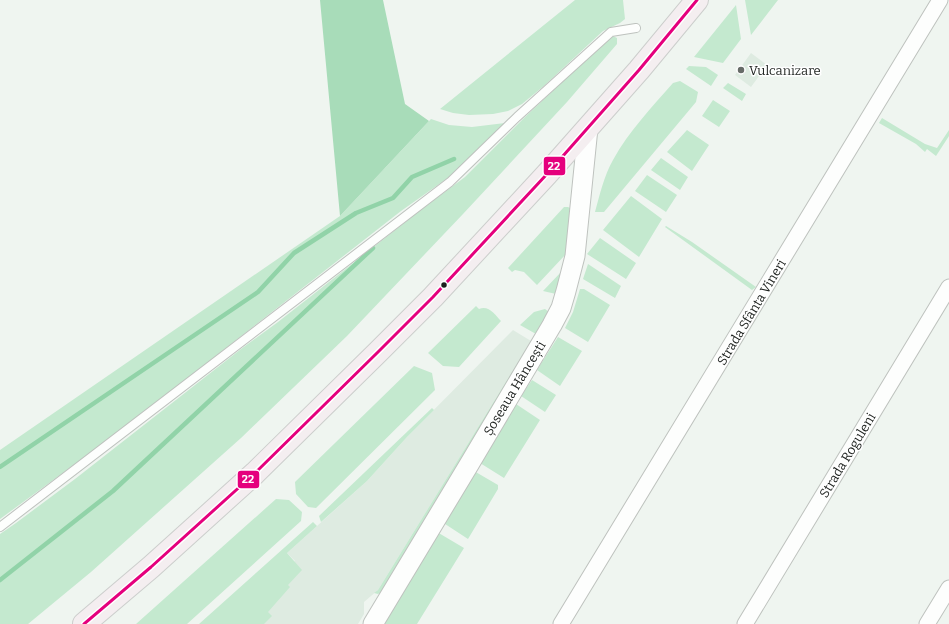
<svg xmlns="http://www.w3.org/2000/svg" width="949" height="624" font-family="Bitter,serif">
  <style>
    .built { fill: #deebe1 }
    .green { fill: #c4e9cf }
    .forest { fill: #a8dcb9 }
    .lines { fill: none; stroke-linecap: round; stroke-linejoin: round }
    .stream { stroke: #91d3a8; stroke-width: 4.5 }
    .service-casing { stroke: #bec2be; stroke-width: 10 }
    .minor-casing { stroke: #bec2be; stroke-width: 17 }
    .tertiary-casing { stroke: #bec2be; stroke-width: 21 }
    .trunk-casing { stroke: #cccecc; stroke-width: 24 }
    .service { stroke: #fdfefd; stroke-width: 8 }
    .minor { stroke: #fdfefd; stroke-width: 15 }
    .tertiary { stroke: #fdfefd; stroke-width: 19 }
    .trunk { stroke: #f4eef0; stroke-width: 22 }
    .bus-1-casing { stroke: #fff; stroke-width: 6 }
    .bus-1 { stroke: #e5007d; stroke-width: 3 }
    .poi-dot { fill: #666b67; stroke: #fff; stroke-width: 1.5 }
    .bus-dot { fill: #1c201d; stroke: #fff; stroke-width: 1.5 }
    .labels { text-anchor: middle; stroke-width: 3; stroke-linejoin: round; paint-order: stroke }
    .poi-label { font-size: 13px; fill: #1c201d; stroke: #fff; text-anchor: start }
    .street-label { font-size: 13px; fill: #1c201d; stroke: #fff }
    .line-badge { stroke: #fff; stroke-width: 1.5 }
    .badge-label { font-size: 11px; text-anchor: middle; font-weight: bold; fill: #fff }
  </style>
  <rect width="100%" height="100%" fill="#eff5f0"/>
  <path class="built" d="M 751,53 L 767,65 L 751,87 L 735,75 Z
    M 513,330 L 531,341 L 378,590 L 364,602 L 364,614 L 358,624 L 222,624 L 295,561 L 287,553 L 367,481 L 407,437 Z"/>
  <path class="green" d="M 575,0 L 623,0 L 625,19 L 620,23 L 603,31 L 545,85 L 522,104 L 508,111 L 493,114 L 469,115 L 453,113 L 440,109 Z
    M 745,0 L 778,0 L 751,35 Z
    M 736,5 L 741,39 L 723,63 L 694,57 Z
    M 613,36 L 617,38 L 617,44 L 567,102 L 463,214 L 347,336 L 241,438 L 91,572 L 28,624 L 0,624 L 0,534 L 16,523 L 75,479 L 241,349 L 278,322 L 422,209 L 465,177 L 525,117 L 606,41 Z
    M 689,66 L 706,67 L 718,75 L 711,86 L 686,69 Z
    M 680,81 L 698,92 L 696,102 L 604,212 L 595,212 C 600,194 604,176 613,160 C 629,131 652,107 673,83 Z
    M 728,83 L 746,94 L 742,101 L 723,88 Z
    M 713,100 L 730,111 L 719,127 L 702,116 Z
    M 882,118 L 925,144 L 937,148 L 949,130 L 949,136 L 936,156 L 927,149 L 925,152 L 916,144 L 879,123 Z
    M 431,119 L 449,125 L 472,127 L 505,123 L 452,175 L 401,211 L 120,431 L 0,519 L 0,450 L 340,216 Z
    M 687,130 L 709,145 L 692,171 L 667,152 Z
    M 661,158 L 688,177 L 680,190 L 651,170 Z
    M 647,175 L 677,195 L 666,212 L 635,191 Z
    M 631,196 L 662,219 L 639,257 L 603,230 Z
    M 564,207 L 568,207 L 572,209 L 566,254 L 537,285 L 524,272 L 515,270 L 512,272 L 508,268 Z
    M 666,226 L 692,242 L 756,287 L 752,290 L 665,227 Z
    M 600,238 L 636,263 L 626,279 L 587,254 Z
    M 588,264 L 621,286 L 615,298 L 583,279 Z
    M 562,271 L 556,294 L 543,291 Z
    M 580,289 L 584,289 L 610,305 L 588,342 L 565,328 L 573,312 Z
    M 476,306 L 479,309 C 489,305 495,315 501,321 L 459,367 L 443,366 L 428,353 Z
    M 545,309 L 549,312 L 536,334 L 520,325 L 534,312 Z
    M 558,337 L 582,351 L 560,386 L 537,370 Z
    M 531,341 L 532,342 L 383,591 L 378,594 L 374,593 L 378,590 Z
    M 414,366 L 432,373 L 435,390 L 316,508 L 308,507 L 296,494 L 295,482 Z
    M 532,380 L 556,395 L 545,412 L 521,396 Z
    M 516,404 L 540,420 L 504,478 L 480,463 Z
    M 432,408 L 434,410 L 407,437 L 367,481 L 321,522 L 319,516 Z
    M 474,471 L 498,485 L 498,489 L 468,539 L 442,522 Z
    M 276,499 L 289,500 L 302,512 L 301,521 L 187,624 L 136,624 Z
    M 313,522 L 317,526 L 287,553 L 302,570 L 288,585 L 290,587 L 268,612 L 272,616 L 264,624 L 199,624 Z
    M 437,532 L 464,548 L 417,624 L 381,624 Z"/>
  <path class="forest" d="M 320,0 L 383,0 L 405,104 L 429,121 L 340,216 Z"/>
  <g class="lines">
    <path class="stream" d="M 0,467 L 258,292 L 294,253 L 356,213 L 393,198 L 412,177 L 454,159
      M 0,580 L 113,491 L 373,248"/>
    <defs>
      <path id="service" d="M 0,527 L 450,182 L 517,117 L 611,32 L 636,28"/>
      <path id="minor" d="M 561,624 L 940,0
        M 745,624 L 949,287
        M 927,624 L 949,588"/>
      <path id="tertiary" d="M 373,624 L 470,463 L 552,325 L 561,308 L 566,291 L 575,256 L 588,128"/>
      <path id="trunk" d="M 84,624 L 151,567 L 255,473 L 378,352 L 433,297 L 547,174 L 639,70 L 697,0"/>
    </defs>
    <use href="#service" class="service-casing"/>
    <use href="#minor" class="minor-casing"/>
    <use href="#tertiary" class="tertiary-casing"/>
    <use href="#trunk" class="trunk-casing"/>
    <use href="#service" class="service"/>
    <use href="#minor" class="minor"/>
    <use href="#tertiary" class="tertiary"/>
    <use href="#trunk" class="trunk"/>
    <defs>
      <path id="bus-1" d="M 84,624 L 151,567 L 255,473 L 378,352 L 433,297 L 547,174 L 639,70 L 697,0"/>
    </defs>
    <use href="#bus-1" class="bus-1-casing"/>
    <use href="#bus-1" class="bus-1"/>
  </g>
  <circle class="poi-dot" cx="741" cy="70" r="4"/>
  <circle class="bus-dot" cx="444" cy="285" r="3.5"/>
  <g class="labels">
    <g class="poi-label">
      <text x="749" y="75">Vulcanizare</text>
    </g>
    <g class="street-label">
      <text transform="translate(751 312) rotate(-59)" y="5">Strada Sfânta Vineri</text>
      <text transform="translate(514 388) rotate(-59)" y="5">Șoseaua Hâncești</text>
      <text transform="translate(847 455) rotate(-59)" y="5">Strada Roguleni</text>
    </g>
  </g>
  <g class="line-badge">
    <rect x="543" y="156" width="23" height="20" rx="4" fill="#e5007d"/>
    <rect x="237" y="470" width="23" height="19" rx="4" fill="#e5007d"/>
  </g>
  <g class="badge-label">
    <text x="554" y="170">22</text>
    <text x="248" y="483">22</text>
  </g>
</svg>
